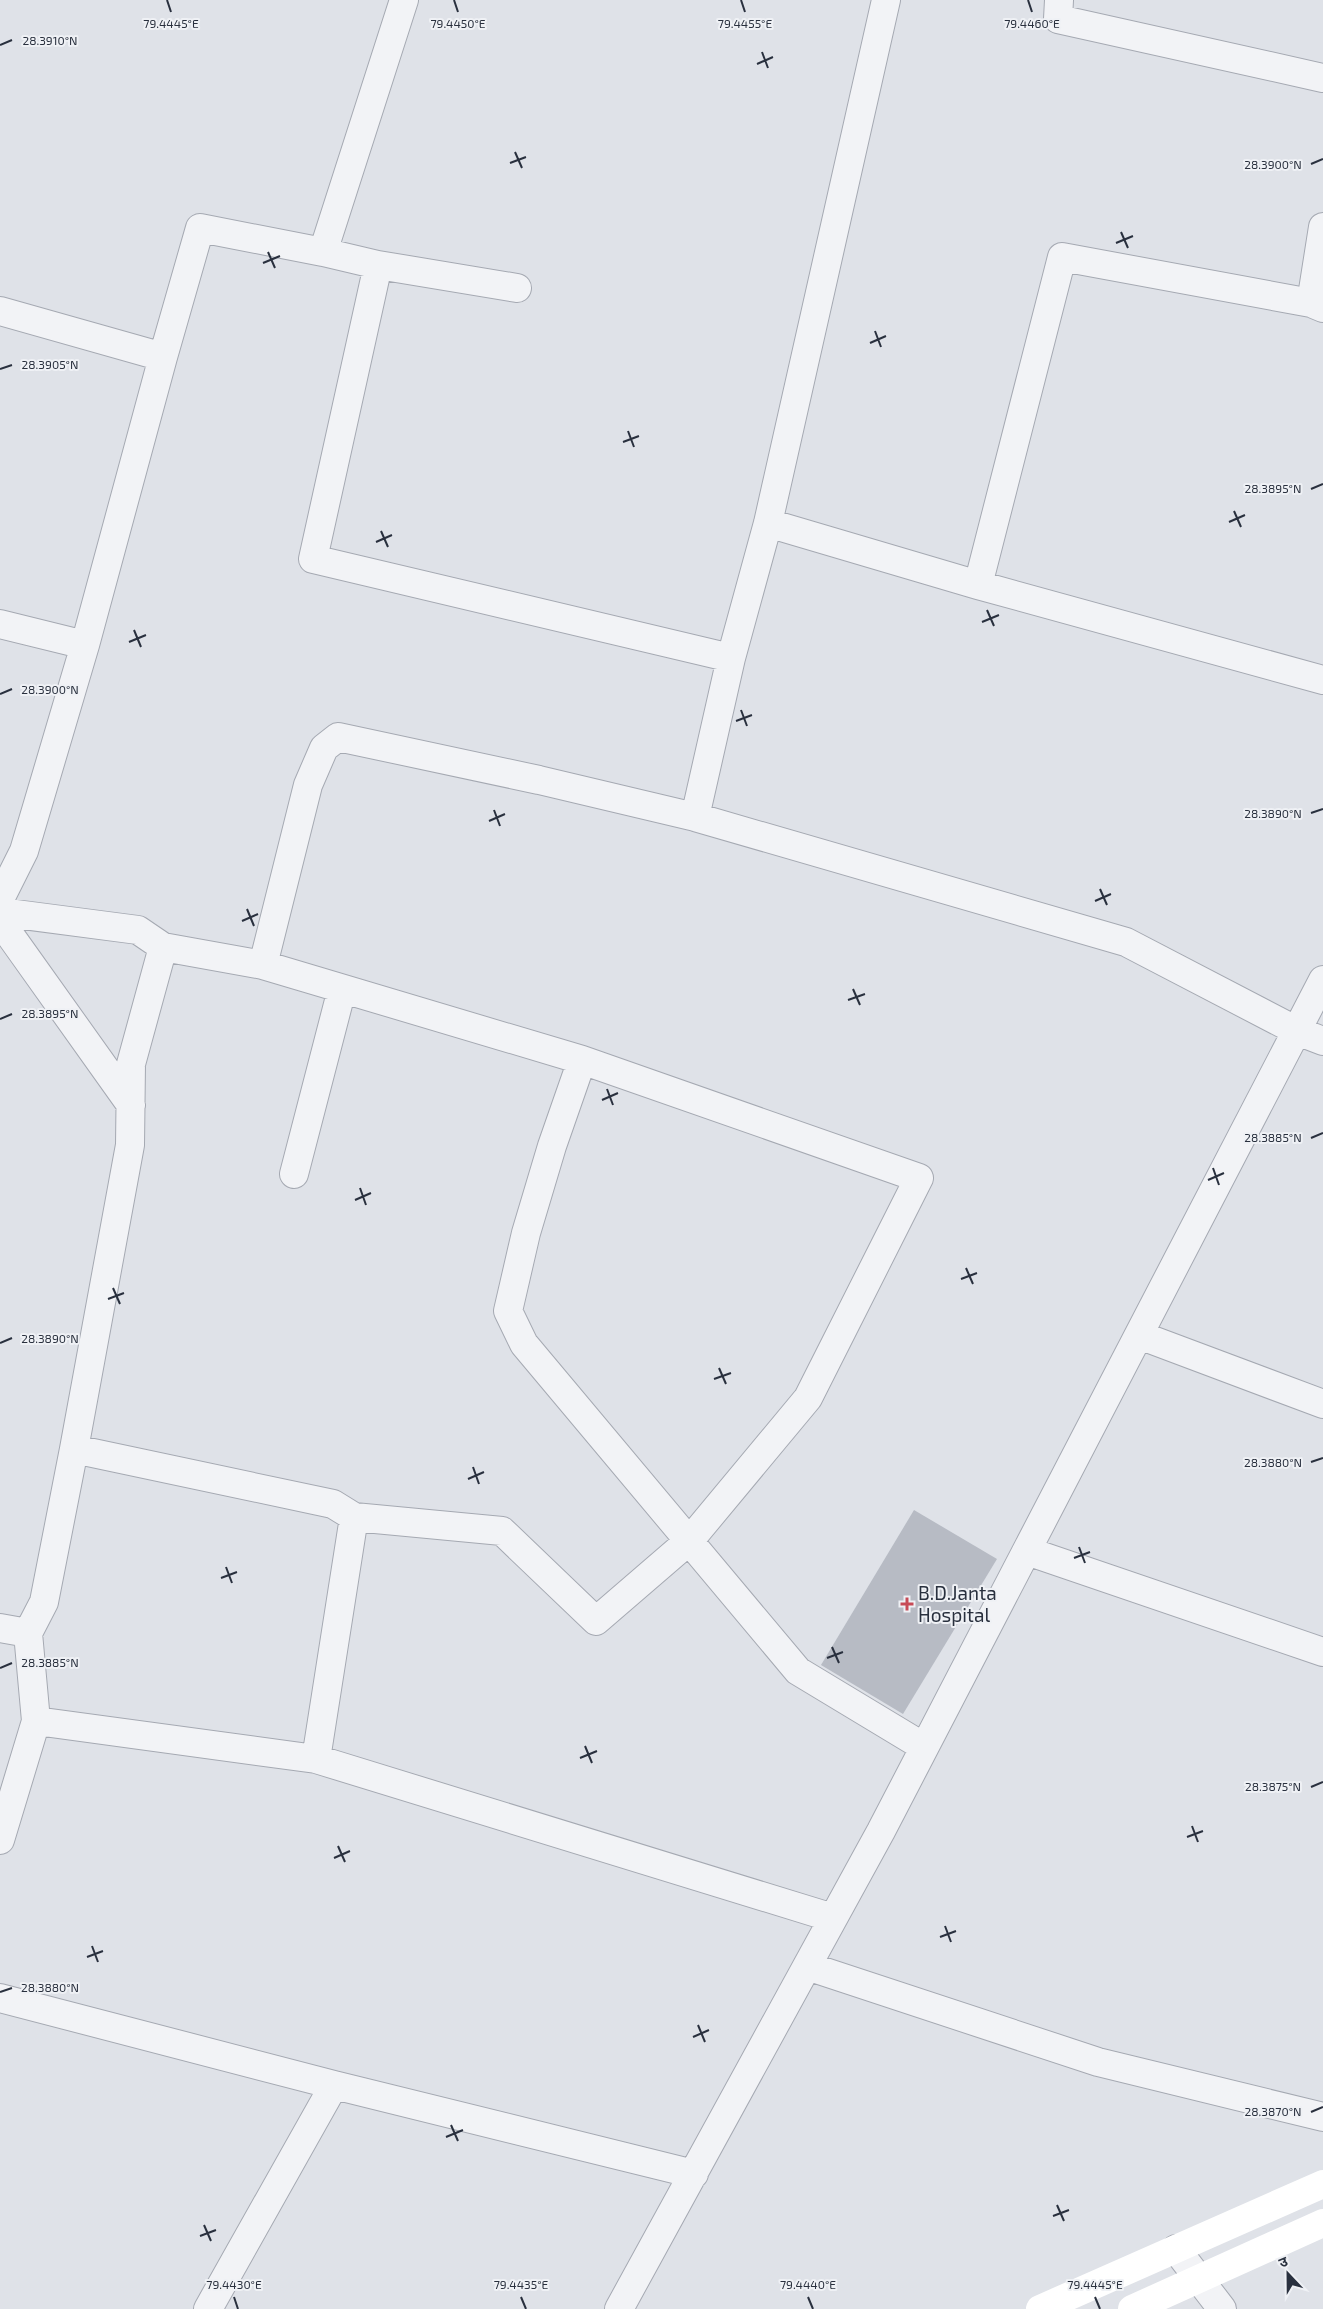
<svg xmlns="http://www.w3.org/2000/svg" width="1323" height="2309" font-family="'Exo 2','Noto Sans Devanagari',sans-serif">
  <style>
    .building { fill: #b7bbc4 }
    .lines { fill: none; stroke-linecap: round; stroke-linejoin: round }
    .street-casing { stroke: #a5a9b2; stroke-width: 30 }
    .street { stroke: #f2f3f6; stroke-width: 28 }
    .secondary { stroke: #fff; stroke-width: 28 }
    .ticks { fill: none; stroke: #29303e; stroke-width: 2 }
    .poi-dot { fill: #c74b57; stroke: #eff1f5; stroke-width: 2 }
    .labels { text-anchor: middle; stroke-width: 4; stroke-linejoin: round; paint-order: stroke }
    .poi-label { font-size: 19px; fill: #29303e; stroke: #eff1f5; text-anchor: start }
    .ticks-label { font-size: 12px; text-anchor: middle; fill: #29303e; stroke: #eff1f5; stroke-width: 4; stroke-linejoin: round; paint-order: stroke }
  </style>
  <rect width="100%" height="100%" fill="#dfe2e8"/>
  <path class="building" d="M 914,1510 L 997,1559 L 903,1714 L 821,1665 Z"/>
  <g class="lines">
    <defs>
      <path id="street" d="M 1059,0 L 1058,19 L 1323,78
        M 1323,227 L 1311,303 L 1323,308
        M 323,252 L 404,0
        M 378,265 L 517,288
        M 0,311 L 163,357
        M 768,523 L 978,585 L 1323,680
        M 978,585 L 1062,257 L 1311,303
        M 0,624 L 85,645
        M 695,817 L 731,658 L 768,523 L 886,0
        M 0,899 L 24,851 L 85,645 L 163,357 L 200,228 L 323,252 L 378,265 L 313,559 L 731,658
        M 0,912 L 138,930 L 163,947 L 263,965 L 582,1060 L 919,1178 L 808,1398 L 690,1540 L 596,1621 L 502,1531 L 354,1517 L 333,1504 L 74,1449
        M 0,921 L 131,1105
        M 263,965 L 308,785 L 324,748 L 338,737 L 539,780 L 695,817 L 1126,942 L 1297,1031 L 1323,1041
        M 582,1060 L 552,1146 L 526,1233 L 508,1311 L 524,1344 L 798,1671 L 924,1747
        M 294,1174 L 342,989
        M 1139,1335 L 1323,1404
        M 1027,1551 L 1323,1652
        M 0,1628 L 28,1633
        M 36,1721 L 316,1759 L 833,1918
        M 316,1759 L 354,1517
        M 0,1840 L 36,1721 L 28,1633 L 44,1602 L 74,1449 L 130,1145 L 131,1064 L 163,947
        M 807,1966 L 1098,2062 L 1323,2117
        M 0,1998 L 334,2085 L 694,2174
        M 1176,2249 L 1222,2309
        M 208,2309 L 334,2085
        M 619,2309 L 881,1831 L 1323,980"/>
    </defs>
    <use href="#street" class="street-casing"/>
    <use href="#street" class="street"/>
    <path class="secondary" d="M 1040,2309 L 1323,2184
      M 1132,2309 L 1323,2223"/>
  </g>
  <path class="ticks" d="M 167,0 L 171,12M 454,0 L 458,12M 741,0 L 745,12M 1028,0 L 1032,12M 0,45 L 12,40M 762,52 L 768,68M 757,64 L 773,57M 515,152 L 522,168M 510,163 L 526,157M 1311,164 L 1323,159M 1121,232 L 1128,248M 1116,243 L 1133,236M 268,252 L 275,268M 263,263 L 280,256M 875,331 L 881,347M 870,343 L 886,336M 0,369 L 12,365M 628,431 L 634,447M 623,442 L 639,436M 1311,489 L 1323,484M 1234,511 L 1241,527M 1229,522 L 1245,515M 381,531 L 388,547M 376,542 L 392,535M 987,610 L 994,626M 982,622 L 999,615M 134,630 L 141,647M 129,642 L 146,635M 0,694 L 12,689M 741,710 L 747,726M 736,721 L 752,715M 494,810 L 500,826M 1311,813 L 1323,809M 489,821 L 505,814M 1100,889 L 1107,905M 1095,901 L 1111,894M 247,909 L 254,926M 242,921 L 258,914M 853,989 L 860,1005M 848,1000 L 865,994M 0,1019 L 12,1014M 607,1089 L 613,1105M 602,1100 L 618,1093M 1311,1138 L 1323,1133M 1213,1168 L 1219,1185M 1208,1180 L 1224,1173M 360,1188 L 366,1205M 355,1200 L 371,1193M 966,1268 L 973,1284M 961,1279 L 977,1273M 113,1288 L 120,1304M 108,1299 L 124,1293M 0,1343 L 12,1338M 719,1368 L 726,1384M 714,1379 L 731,1373M 1311,1462 L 1323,1458M 473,1467 L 479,1484M 468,1479 L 484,1472M 1079,1547 L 1085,1563M 1074,1558 L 1090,1552M 226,1567 L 232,1583M 221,1578 L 237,1572M 832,1647 L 839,1663M 827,1658 L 843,1652M 0,1668 L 12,1663M 585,1746 L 592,1763M 580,1758 L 597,1751M 1311,1787 L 1323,1782M 1192,1826 L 1198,1842M 1187,1837 L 1203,1831M 338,1846 L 345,1862M 334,1858 L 350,1851M 945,1926 L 951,1942M 940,1937 L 956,1931M 92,1946 L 98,1962M 87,1957 L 103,1951M 0,1992 L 12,1988M 698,2025 L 705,2042M 693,2037 L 709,2030M 1311,2112 L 1323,2107M 451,2125 L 458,2141M 446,2137 L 463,2130M 1057,2205 L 1064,2221M 1053,2216 L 1069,2210M 204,2225 L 211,2241M 200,2236 L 216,2230M 234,2297 L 238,2309M 521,2297 L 526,2309M 808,2297 L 813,2309M 1095,2297 L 1100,2309"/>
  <path class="poi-dot" d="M904.5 1596.5h5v5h5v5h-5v5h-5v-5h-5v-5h5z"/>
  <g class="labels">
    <g class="poi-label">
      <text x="918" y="1600">B.D.Janta<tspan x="918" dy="22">Hospital</tspan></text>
    </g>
  </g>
  <g class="ticks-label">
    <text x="171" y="28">79.4445°E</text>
    <text x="458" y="28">79.4450°E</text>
    <text x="745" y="28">79.4455°E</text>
    <text x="1032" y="28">79.4460°E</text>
    <text x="50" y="45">28.3910°N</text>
    <text x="1273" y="169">28.3900°N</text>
    <text x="50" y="369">28.3905°N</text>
    <text x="1273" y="493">28.3895°N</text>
    <text x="50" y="694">28.3900°N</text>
    <text x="1273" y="818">28.3890°N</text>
    <text x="50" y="1018">28.3895°N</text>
    <text x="1273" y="1142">28.3885°N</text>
    <text x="50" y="1343">28.3890°N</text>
    <text x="1273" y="1467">28.3880°N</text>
    <text x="50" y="1667">28.3885°N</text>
    <text x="1273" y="1791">28.3875°N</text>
    <text x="50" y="1992">28.3880°N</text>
    <text x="1273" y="2116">28.3870°N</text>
    <text x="234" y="2289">79.4430°E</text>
    <text x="521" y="2289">79.4435°E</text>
    <text x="808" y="2289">79.4440°E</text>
    <text x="1095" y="2289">79.4445°E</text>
  </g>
  <g transform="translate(1288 2274) rotate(338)" stroke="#eff1f5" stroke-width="4" paint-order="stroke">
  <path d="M0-4L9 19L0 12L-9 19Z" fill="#29303e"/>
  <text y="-8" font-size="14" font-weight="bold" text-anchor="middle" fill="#29303e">उ</text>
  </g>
</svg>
